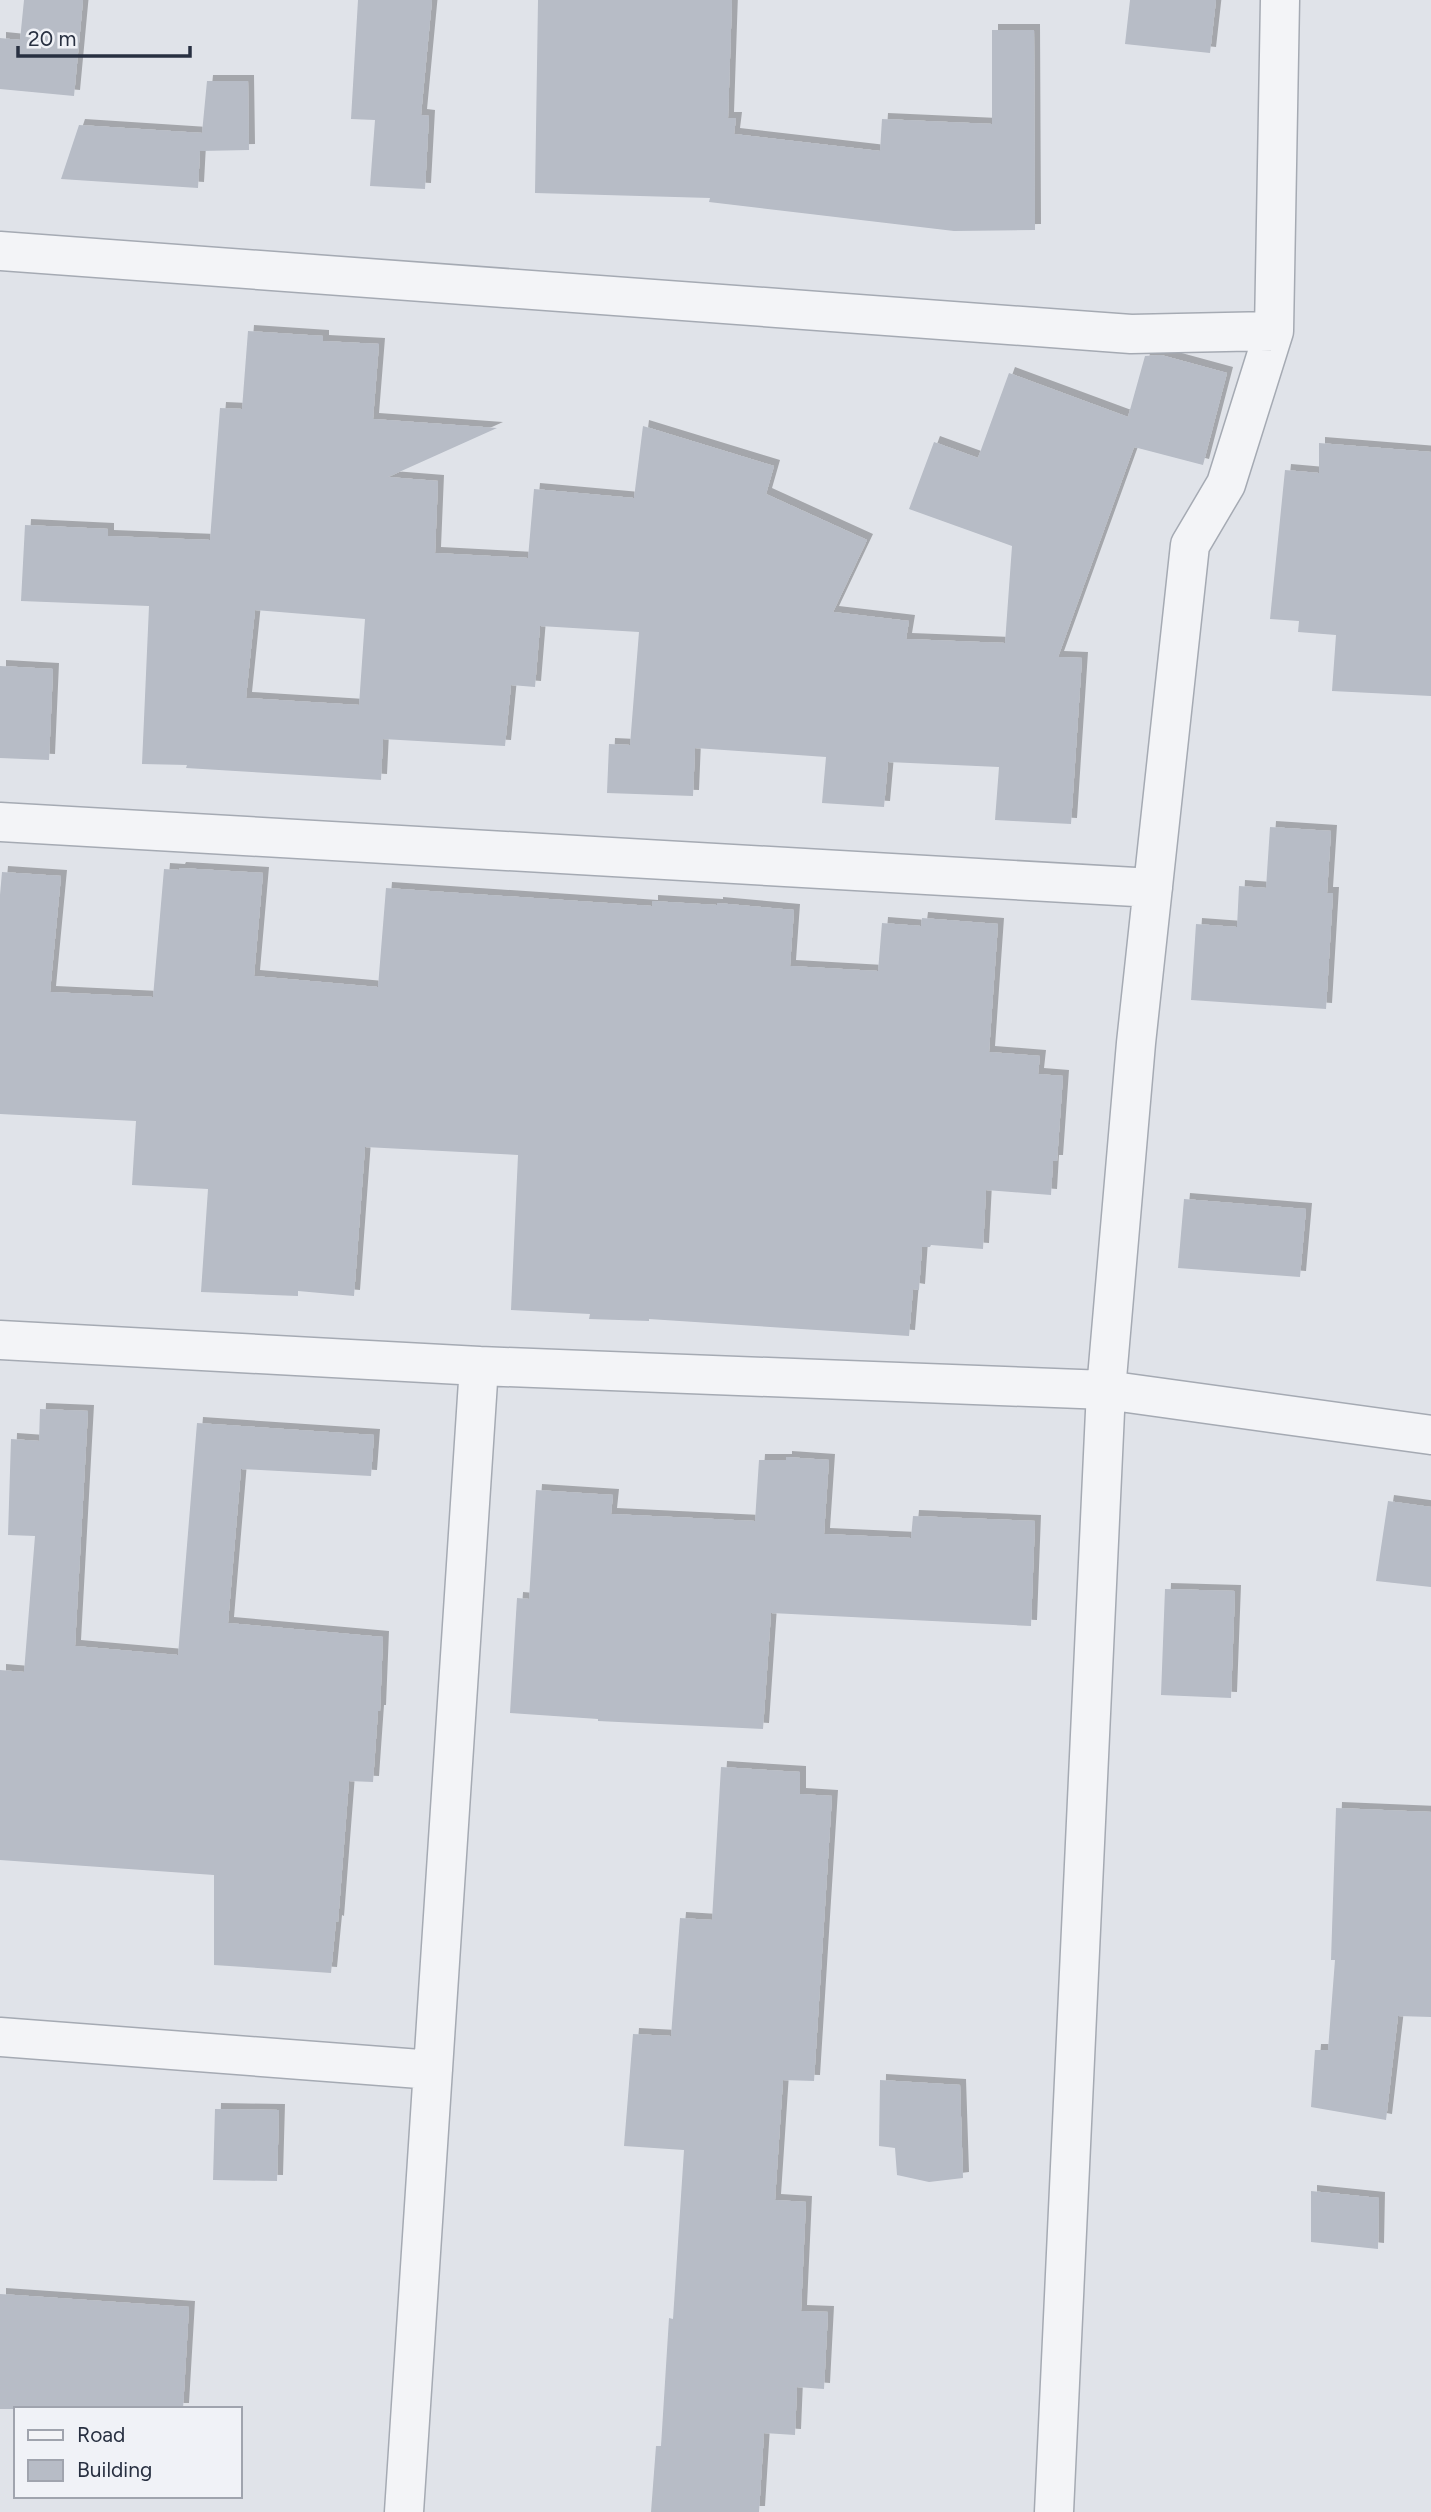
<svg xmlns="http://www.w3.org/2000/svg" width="1431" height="2512" font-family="Figtree,sans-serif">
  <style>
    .building { fill: #b7bcc6; fill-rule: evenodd; filter: url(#shadow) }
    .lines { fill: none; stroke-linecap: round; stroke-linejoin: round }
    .minor-casing { stroke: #a5aab3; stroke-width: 41 }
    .minor { stroke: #f3f4f7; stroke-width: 38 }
  </style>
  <defs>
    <filter id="shadow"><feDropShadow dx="6" dy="-6" stdDeviation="0" flood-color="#0004"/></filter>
  </defs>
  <rect width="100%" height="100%" fill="#e0e3e9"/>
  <path class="building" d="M 24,0 L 83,0 L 74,96 L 0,89 L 0,38 L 20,40 Z
    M 358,0 L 432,0 L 421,115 L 429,116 L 425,189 L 370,186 L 375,120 L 351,119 Z
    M 538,0 L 732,0 L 728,118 L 736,118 L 734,134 L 880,151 L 882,119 L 992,124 L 992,30 L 1034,30 L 1035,230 L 954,231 L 709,202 L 710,198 L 535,193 Z
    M 1130,0 L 1216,0 L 1210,53 L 1125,44 Z
    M 207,81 L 248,81 L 249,150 L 200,151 L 198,188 L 61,179 L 79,125 L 202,133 Z
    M 248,331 L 323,336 L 323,341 L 379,344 L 373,419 L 497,428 L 388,477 L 438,481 L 435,553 L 528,558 L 534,489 L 634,498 L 643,426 L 774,466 L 766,494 L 867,540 L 833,612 L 909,621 L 906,639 L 1005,643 L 1012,546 L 909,509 L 934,442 L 978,458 L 1009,373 L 1128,417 L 1145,356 L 1161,355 L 1227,373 L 1203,465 L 1134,447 L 1058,657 L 1082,658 L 1071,824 L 995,820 L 999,767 L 888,762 L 884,807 L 822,803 L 826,757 L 695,748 L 693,796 L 607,793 L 609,744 L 630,745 L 639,632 L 540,626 L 535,687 L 511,685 L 505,746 L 383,739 L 381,780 L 186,768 L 187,765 L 142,764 L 149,606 L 21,601 L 25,525 L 108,529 L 108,536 L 210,540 L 220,408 L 242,409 ZM 255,610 L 365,619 L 359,705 L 246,698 Z
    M 1319,443 L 1431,452 L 1431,696 L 1332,691 L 1336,635 L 1298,632 L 1299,621 L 1270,619 L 1285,470 L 1319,473 Z
    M 0,666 L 53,669 L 49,760 L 0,758 Z
    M 1270,827 L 1331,831 L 1327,893 L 1333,893 L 1326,1009 L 1191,1000 L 1196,924 L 1237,927 L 1239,886 L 1266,888 Z
    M 180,868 L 263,873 L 254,976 L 378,987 L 386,888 L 652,906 L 652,901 L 717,905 L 717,903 L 794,910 L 790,966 L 878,971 L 882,923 L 921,926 L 922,918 L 998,924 L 989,1052 L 1040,1056 L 1038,1074 L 1063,1076 L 1057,1161 L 1053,1161 L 1051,1195 L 986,1190 L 983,1249 L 931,1245 L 930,1247 L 922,1247 L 919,1290 L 913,1289 L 909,1336 L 649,1319 L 649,1321 L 589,1319 L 590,1314 L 511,1310 L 518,1155 L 365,1147 L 354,1296 L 298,1291 L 298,1296 L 201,1292 L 208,1189 L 132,1185 L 136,1121 L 0,1114 L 0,895 L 2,872 L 61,876 L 50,992 L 153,997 L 164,869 L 179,870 Z
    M 1184,1199 L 1306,1209 L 1300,1277 L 1178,1268 Z
    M 40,1409 L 88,1411 L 75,1646 L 178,1655 L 197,1423 L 374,1435 L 371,1476 L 241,1469 L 228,1623 L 383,1637 L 380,1711 L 378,1711 L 373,1782 L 349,1781 L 338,1922 L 336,1921 L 331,1973 L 214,1965 L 214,1875 L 0,1860 L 0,1670 L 24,1672 L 35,1536 L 8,1535 L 11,1439 L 39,1441 Z
    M 786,1457 L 829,1460 L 824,1534 L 911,1538 L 913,1516 L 1035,1521 L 1031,1626 L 771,1613 L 763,1729 L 598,1721 L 598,1719 L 510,1713 L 517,1598 L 529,1599 L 536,1490 L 613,1495 L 611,1514 L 755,1521 L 759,1460 L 786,1460 Z
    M 1388,1501 L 1431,1507 L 1431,1587 L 1376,1581 Z
    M 1165,1589 L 1235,1591 L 1231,1698 L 1161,1695 Z
    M 721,1767 L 800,1772 L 800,1794 L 832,1796 L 814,2081 L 783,2080 L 775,2200 L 806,2202 L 801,2311 L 828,2312 L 824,2389 L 797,2387 L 795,2435 L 764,2433 L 759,2512 L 651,2512 L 656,2446 L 661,2446 L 669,2318 L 673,2319 L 684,2150 L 624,2146 L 633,2034 L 671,2036 L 680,1918 L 712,1920 Z
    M 1336,1808 L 1431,1812 L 1431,2017 L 1398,2016 L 1386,2120 L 1311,2107 L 1315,2050 L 1328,2050 L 1335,1960 L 1331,1960 Z
    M 880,2080 L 960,2085 L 963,2178 L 929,2182 L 897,2175 L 895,2148 L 879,2146 Z
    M 215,2109 L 279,2110 L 277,2181 L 213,2180 Z
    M 1311,2191 L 1379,2198 L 1378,2249 L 1311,2242 Z
    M 0,2294 L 189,2307 L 183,2409 L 0,2409 Z"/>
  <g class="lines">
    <defs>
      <path id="minor" d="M 0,251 L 1131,334 L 1274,331
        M 0,822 L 1153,888
        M 0,1340 L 479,1366 L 1106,1390 L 1431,1435
        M 0,2037 L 433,2070
        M 404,2512 L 479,1366
        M 1054,2512 L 1106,1390 L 1136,1043 L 1190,545 L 1226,484 L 1274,331 L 1280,0"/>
    </defs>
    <use href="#minor" class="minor-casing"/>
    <use href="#minor" class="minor"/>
  </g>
  <rect x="14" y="2407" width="228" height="91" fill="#f0f2f7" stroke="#a0a4ae" stroke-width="2"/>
  <rect x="28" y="2430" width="35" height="10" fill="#f3f4f7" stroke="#a0a4ae" stroke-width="2"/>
  <text x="77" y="2442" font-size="21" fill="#283041">Road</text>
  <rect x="28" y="2460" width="35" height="21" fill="#b7bcc6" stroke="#a0a4ae" stroke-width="2"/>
  <text x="77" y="2477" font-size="21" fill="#283041">Building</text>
  <path d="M18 46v10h172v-10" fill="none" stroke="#283041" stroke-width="3.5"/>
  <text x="28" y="46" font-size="21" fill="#283041" stroke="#f0f2f7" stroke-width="5" paint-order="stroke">20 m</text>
</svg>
